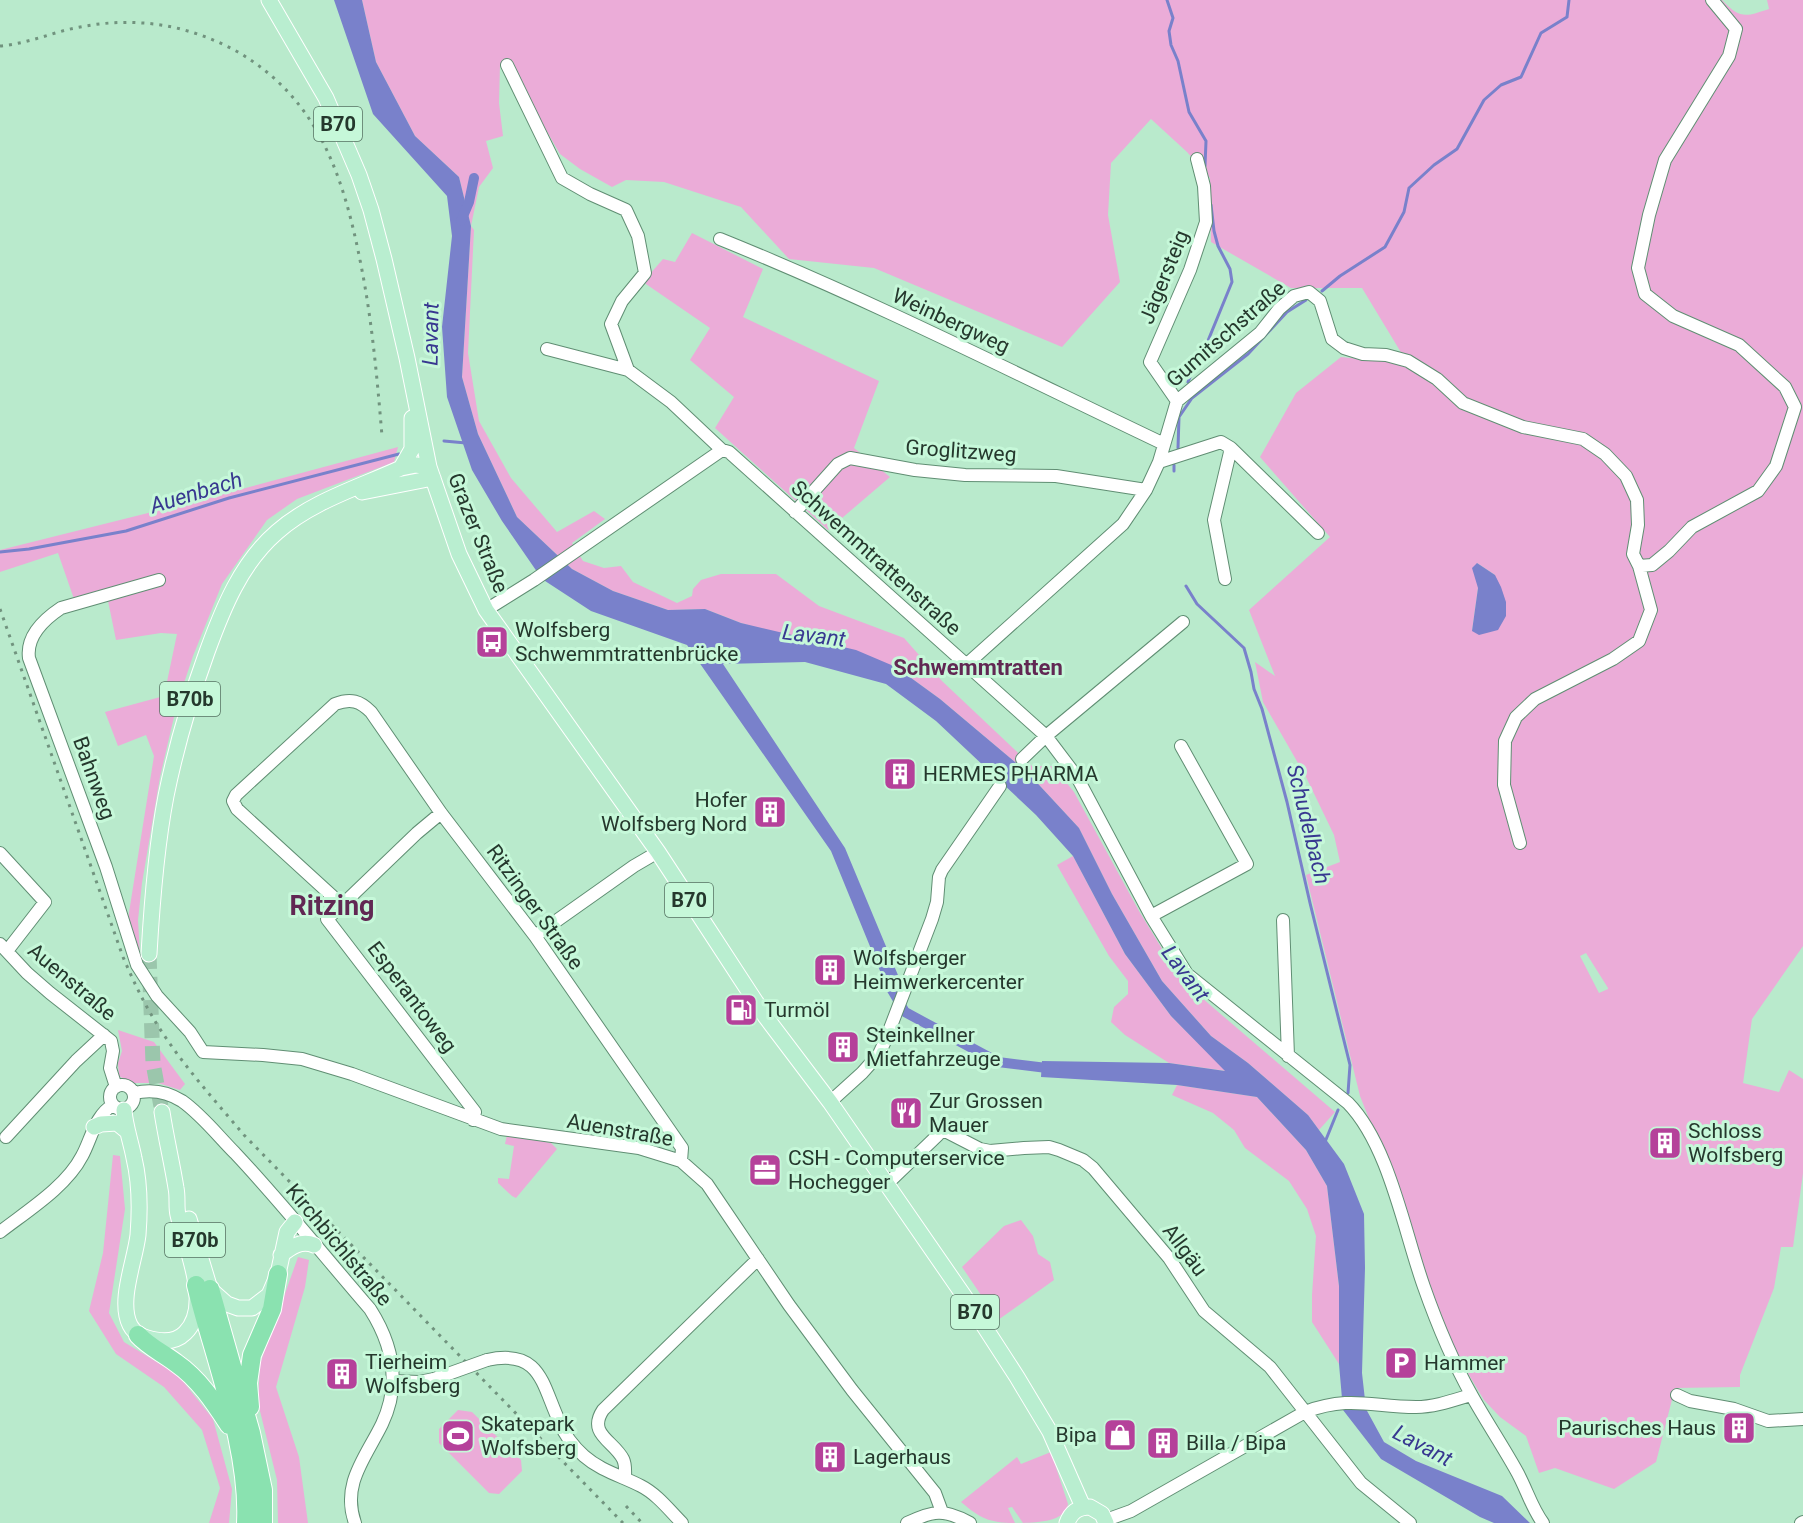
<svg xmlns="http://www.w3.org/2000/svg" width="1803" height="1523" font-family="Roboto,sans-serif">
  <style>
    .green { fill: #ebacd8; fill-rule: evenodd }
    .water { fill: #7981cb }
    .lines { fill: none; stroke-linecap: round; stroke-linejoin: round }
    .stream { stroke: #7981cb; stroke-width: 3 }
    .canal { stroke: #7981cb; stroke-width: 10 }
    .major-tunnel { stroke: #9bc6ac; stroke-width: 15; stroke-dasharray: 15 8; stroke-linecap: butt }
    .minor-casing { stroke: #608e73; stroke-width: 14 }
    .major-casing { stroke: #fff; stroke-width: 17 }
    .highway-casing { stroke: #fff; stroke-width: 20 }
    .minor { stroke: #fff; stroke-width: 12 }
    .major { stroke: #b9eed0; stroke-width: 15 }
    .highway { stroke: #8ae2b0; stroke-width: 18 }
    .rail { stroke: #71937e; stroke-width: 3; stroke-dasharray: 3 6; stroke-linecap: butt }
    .minor-bridge-casing { stroke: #608e73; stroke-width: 14; stroke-linecap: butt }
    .minor-bridge { stroke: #fff; stroke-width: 12 }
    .labels { text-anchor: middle; stroke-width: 6; stroke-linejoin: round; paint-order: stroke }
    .shield { fill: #c6f8d9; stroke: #557261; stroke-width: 1.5 }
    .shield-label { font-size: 20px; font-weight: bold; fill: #25382d }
    .street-label { font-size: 21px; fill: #25382d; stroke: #c6f8d9 }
    .poi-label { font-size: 21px; fill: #25382d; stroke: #c6f8d9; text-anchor: start }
    .water-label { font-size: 22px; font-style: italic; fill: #383890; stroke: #c6f8d9 }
    .neighbourhood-label { font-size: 22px; font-weight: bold; fill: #612853; stroke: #c6f8d9 }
    .district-label { font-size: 27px; font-weight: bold; fill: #612853; stroke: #c6f8d9 }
  </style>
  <rect width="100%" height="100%" fill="#b9eacc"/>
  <path class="green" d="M 362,0 L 1722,0 C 1740,19 1745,17 1769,9 L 1767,0 L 1803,0 L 1803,946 L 1752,1019 L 1743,1083 L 1779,1092 L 1789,1070 L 1803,1079 L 1803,1173 L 1793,1247 L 1781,1247 L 1774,1288 L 1740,1375 L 1740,1387 L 1675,1388 L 1656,1462 L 1614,1489 L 1555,1468 L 1539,1473 L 1526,1436 L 1500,1417 L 1484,1400 L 1460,1360 L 1426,1281 L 1396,1187 L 1360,1096 L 1306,875 L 1340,862 L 1334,835 L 1306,777 L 1263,702 L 1255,662 L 1275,676 L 1249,610 L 1330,537 L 1260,457 L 1296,393 L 1341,357 L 1408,364 L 1362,288 L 1291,288 L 1211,242 L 1210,178 L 1187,152 L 1151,119 L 1111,163 L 1108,215 L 1120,282 L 1062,347 L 874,268 L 789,259 L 741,207 L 664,182 L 626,180 L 612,187 L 580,169 L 560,154 L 507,63 L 500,65 L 499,103 L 503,136 L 486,141 L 493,168 L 479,187 L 471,226 L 474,230 L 468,353 L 479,421 L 511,478 L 557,532 L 594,511 L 605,519 L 572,543 L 583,561 L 604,568 L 621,566 L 633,582 L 677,603 L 692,596 L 693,589 L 701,580 L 721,574 L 776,574 L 819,606 L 904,638 L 942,681 L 1032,766 L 1053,766 L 1074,792 L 1139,911 L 1181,980 L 1335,1112 L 1319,1130 L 1308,1115 L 1248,1063 L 1211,1036 L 1162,981 L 1112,894 L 1079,828 L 1028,773 L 940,699 L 896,667 L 741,623 L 705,609 L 668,610 L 613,591 L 572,569 L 517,517 L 478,434 L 462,377 L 471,226 L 459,177 L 415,136 L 376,62 ZM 1477,563 L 1495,575 L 1472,631 L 1478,588 ZM 1586,953 L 1608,988 L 1608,989 L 1599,993 L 1580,956 Z
    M 692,233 L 763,269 L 743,317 L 879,381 L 854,448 L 890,477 L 828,530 L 715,428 L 734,397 L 690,360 L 710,328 L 643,282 L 663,259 L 675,262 Z
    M 398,447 L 394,462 L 297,499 L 267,520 L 222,584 L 193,656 L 177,704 L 160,777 L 142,883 L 138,920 L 140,954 L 127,925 L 154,756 L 146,735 L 118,746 L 105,712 L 164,696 L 177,634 L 161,633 L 116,640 L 106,591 L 74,599 L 58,553 L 0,572 L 0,550 L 212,497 Z
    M 1073,856 L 1125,954 L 1171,1016 L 1226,1071 L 1169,1063 L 1125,1035 L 1111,1022 L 1114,1007 L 1128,994 L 1128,981 L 1109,956 L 1057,865 Z
    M 118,1030 L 154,1042 L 185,1084 L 180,1090 L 158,1083 L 131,1083 L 119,1076 L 118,1063 L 122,1051 Z
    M 1177,1085 L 1257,1097 L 1306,1150 L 1327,1186 L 1339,1286 L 1339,1364 L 1312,1322 L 1312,1295 L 1316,1236 L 1307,1209 L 1289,1181 L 1245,1148 L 1234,1130 L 1213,1113 L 1172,1095 Z
    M 507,1135 L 551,1143 L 557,1149 L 516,1198 L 512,1196 L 498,1183 L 498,1178 L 509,1179 L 514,1146 L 505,1144 Z
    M 113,1155 L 120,1156 L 125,1209 L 109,1313 L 124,1342 L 178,1375 L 213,1419 L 232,1489 L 229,1523 L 209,1523 L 220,1488 L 202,1430 L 164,1387 L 116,1354 L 89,1311 L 103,1253 Z
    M 1021,1220 L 1033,1236 L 1038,1254 L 1050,1262 L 1054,1280 L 998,1320 L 962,1267 L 1004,1226 Z
    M 298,1257 L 309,1260 L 305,1287 L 276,1387 L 299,1457 L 308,1523 L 278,1523 L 277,1480 L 258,1403 L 260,1364 Z
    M 458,1410 L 472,1412 L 521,1460 L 522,1471 L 499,1494 L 489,1493 L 439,1443 L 439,1429 Z
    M 1051,1452 L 1068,1504 C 1065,1522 1038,1522 1023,1523 L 1012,1507 L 1008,1508 L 1015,1523 C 989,1523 980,1518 961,1502 L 1017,1457 L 1021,1464 Z"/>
  <path class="water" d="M 334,0 L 362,0 L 376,62 L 415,136 L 459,177 L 471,226 L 462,377 L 478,434 L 517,517 L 572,569 L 613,591 L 668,610 L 705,609 L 741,623 L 856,650 L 896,667 L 940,699 L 1028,773 L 1079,828 L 1112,894 L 1162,981 L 1211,1036 L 1248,1063 L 1308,1115 L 1344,1164 L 1364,1214 L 1365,1268 L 1362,1373 L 1366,1409 L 1384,1442 L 1416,1461 L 1502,1496 L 1530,1523 L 1494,1523 L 1480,1517 L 1381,1459 L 1343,1410 L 1339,1364 L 1339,1286 L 1327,1186 L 1306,1150 L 1257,1097 L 1177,1085 L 1041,1077 L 1042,1061 L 1169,1063 L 1225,1071 L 1171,1016 L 1125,954 L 1073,856 L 1036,815 L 936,721 L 886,684 L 805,662 L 723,664 L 845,848 L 900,980 L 887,988 L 831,851 L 687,645 L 591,611 L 542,579 L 502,521 L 472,470 L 447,397 L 442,327 L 452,236 L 447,196 L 373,114 Z
    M 1477,563 L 1495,575 L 1501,587 L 1506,602 L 1506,616 L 1498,630 L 1479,635 L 1472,631 L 1478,588 L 1472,568 Z"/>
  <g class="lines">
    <path class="stream" d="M 1167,0 L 1173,18 L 1169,31 L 1171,45 L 1178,61 L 1189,112 L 1206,141 L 1205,166
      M 1322,291 L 1340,276 L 1385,247 L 1404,212 L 1409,188 L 1434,165 L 1457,149 L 1484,100 L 1501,85 L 1521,77 L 1541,33 L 1567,17 L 1569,0
      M 1188,382 L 1200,353 L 1205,348 L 1232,282 L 1230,269 L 1218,246 L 1214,231 L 1211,205
      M 1192,398 L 1248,354 L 1287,312 L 1306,300
      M 444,441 L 466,443
      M 1178,448 L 1179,417 L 1192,398
      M 1174,471 L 1174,465
      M 0,552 L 29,549 L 126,531 L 229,498 L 399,454
      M 1186,586 L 1197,604 L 1244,648 L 1251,672 L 1254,689 L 1262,709 L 1287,802 L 1310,903 L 1350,1065 L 1348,1093
      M 1325,1142 L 1338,1110"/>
    <path class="canal" d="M 461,221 L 469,202 L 474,178
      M 887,973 L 892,990 L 905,1012 L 998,1062 L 1055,1069"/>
    <path class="major-tunnel" d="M 149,954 L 153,1063 L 162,1112"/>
    <defs>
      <path id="minor" d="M 507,65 L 562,178 L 590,194 L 626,210 L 638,236 L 645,273 L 622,301 L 611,324 L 628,370
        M 720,239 C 871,300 1017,374 1164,444
        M 547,349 L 628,370 L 671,402 L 722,450
        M 1177,401 L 1150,362 L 1190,270 L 1206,222 L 1204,186 L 1197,159
        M 1231,448 L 1318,533
        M 1159,462 L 1221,442 L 1231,448 L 1214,520 L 1225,579
        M 795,512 L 838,464 L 850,458 L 915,470 L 965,475 L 1056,476 L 1146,490
        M 159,580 L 61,608 C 43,620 26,636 29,658 L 106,867 L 137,965 L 157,996 L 190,1032 L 203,1052 L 263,1055 L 302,1059 L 352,1074 L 501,1129 L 639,1148 L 681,1161 L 707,1184 L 789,1305 L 852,1390 L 935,1493 L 942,1512
        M 486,610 L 534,580 L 722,450 L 729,452 L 1046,736 L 1077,777 L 1151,916 L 1187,974 L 1348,1103 C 1389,1145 1404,1231 1424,1287 C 1437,1324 1453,1362 1472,1396 C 1486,1421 1502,1445 1516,1470 C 1526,1487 1531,1507 1543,1523
        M 966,665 L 1123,524 L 1146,490 L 1159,462 L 1177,401 L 1260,333 L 1279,309 L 1294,296 L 1309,292 L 1320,301 L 1332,339 L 1344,348 L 1363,354 L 1386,355 L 1408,361 L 1437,379 L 1463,403 L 1523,427 L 1583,439 L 1605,454 L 1626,476 L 1637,500 L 1638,525 L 1633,554 L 1639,566 L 1652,565 L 1669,551 L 1692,527 L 1758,491 L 1776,466 L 1795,407 L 1785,387 L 1739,345 L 1673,316 L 1645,294 L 1638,268 L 1649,215 L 1665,160 L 1729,56 L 1736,29 L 1712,0
        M 1022,759 L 1046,736 L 1183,622
        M 1520,843 L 1504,785 L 1505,741 L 1516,717 L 1535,699 L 1613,659 L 1639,641 L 1651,610 L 1639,566
        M 0,853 L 45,902 L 7,951
        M 342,905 L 417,833 L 441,813
        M 1151,916 L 1247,864 L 1181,746
        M 1283,920 L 1288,1056
        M 535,936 L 634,866 L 658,852
        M 0,944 L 27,973 L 50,993 L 111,1041 L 113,1051 L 110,1068 L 116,1087
        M110 1097a12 12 0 1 1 24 0a12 12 0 1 1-24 0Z
        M 134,1093 C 151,1089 168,1092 182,1101 C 202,1115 218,1136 235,1153 C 282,1203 325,1257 370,1309 C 393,1345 401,1384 382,1424 C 366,1457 341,1484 355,1523
        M 830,1102 L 862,1073 L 879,1054 L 886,1039 L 932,919 L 937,902 L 939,877 L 942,870 L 1000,786
        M 473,1120 L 475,1112 L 327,919 L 342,905 L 237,809 L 233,801 L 236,795 L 335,704 C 351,698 360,701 371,712 L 441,813 L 535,936 L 682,1148 L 681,1161
        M 6,1137 L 76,1061 L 104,1035
        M 887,1184 L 940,1133 L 945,1131 L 980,1149 L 990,1151 L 1024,1148 L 1049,1147 L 1059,1150 L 1083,1160 L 1093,1168 L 1169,1258 L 1204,1311 L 1270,1367 L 1361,1483 L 1410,1523
        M 0,1232 C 27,1211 66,1187 82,1156 C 91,1140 95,1115 113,1105
        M 487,1360 C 542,1348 542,1386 560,1423 C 565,1436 574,1447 584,1456 C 601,1471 622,1476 641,1486 C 657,1494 670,1511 682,1523
        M 393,1381 L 419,1382 L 434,1379
        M 1677,1395 L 1690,1401 L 1734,1409 L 1768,1421 L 1803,1419
        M 625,1478 C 625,1472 626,1465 623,1459 C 614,1441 587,1434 603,1410 L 758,1259
        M 1106,1520 L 1131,1511 L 1305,1412 C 1350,1395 1372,1407 1416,1407 C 1435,1407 1454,1400 1471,1395
        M 907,1523 C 934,1510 944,1509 970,1523
        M 1801,1523 L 1803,1522"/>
      <path id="major" d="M 269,0 L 326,98 L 359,175 L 371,210 L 384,259 L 407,358 L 429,467 L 459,554 L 486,610 L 658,852 L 765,1016 L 830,1102 L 973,1309 L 1017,1377 L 1050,1432 L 1083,1507
        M 401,468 L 412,449 L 412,418
        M 362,492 L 433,478
        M 149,954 C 152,901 156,848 166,796 C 176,747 190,699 207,652 C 223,608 241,563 277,532 C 312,501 360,487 401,468 L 416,465 L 429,467
        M 124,1110 C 125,1126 131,1142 134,1158 C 140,1183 140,1210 138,1235 C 135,1261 118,1301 130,1325 C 135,1335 145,1338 156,1340 C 167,1342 177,1341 185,1333 C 213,1306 185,1247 178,1215 C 176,1207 178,1197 176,1188 C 172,1163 166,1138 162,1112
        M 94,1127 L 101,1124 L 117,1123 L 128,1132
        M 189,1219 L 210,1289 L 227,1304 L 238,1308 L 252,1308 L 269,1295 L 278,1274 L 287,1232 L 295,1222
        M 281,1255 C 291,1247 301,1240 314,1245
        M 1067,1523 C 1071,1512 1078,1507 1090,1507 L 1102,1514 L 1106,1523"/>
      <path id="highway" d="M 196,1285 C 214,1358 250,1449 246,1523
        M 210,1289 L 251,1433 L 263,1490 L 263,1523
        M 138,1335 C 149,1347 163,1353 176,1363 C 199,1379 214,1402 229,1425
        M 250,1407 L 248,1383 L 252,1355 L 272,1309 L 278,1274"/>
    </defs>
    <use href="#minor" class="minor-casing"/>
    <use href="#major" class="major-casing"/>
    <use href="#highway" class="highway-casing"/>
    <use href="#minor" class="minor"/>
    <use href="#major" class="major"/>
    <use href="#highway" class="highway"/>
    <path class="rail" d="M 0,46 C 23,44 44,36 66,30 C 91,24 117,21 143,23 C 176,25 209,36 238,52 C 318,99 343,175 360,260 C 372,319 377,377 382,436
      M 0,609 L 123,957 C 135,985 148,1012 166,1038 C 189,1072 217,1103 244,1135 L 623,1523
      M 626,1506 L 642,1523"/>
    <defs>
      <path id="minor-bridge" d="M 434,1379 L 487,1360"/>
    </defs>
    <use href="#minor-bridge" class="minor-bridge-casing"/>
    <use href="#minor-bridge" class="minor-bridge"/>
  </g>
  <defs>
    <symbol id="bus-square" viewBox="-11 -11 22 22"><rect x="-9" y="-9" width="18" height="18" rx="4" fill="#b5419a" stroke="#c6f8d9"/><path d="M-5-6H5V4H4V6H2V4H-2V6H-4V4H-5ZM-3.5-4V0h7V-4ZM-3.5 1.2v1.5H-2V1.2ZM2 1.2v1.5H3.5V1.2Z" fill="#fff"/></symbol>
    <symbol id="building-square" viewBox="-11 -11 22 22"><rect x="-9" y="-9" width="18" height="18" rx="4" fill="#b5419a" stroke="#c6f8d9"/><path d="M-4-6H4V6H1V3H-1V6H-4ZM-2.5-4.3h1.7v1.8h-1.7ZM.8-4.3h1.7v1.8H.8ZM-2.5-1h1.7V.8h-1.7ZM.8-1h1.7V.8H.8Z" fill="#fff"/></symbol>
    <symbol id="fuel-square" viewBox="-11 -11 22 22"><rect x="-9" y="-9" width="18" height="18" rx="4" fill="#b5419a" stroke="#c6f8d9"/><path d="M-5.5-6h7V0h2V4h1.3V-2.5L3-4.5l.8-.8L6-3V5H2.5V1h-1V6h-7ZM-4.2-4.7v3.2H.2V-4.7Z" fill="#fff"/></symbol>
    <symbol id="restaurant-square" viewBox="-11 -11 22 22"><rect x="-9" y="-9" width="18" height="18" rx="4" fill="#b5419a" stroke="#c6f8d9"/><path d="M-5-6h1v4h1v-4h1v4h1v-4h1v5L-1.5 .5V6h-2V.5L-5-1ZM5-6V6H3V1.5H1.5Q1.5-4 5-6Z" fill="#fff"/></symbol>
    <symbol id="office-square" viewBox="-11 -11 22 22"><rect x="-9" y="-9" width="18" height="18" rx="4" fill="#b5419a" stroke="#c6f8d9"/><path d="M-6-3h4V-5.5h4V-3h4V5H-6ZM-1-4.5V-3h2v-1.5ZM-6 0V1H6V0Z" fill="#fff"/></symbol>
    <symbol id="parking-square" viewBox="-11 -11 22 22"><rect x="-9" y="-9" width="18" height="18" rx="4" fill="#b5419a" stroke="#c6f8d9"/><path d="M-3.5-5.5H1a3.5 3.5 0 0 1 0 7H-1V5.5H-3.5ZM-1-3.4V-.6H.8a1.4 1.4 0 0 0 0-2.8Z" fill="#fff"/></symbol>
    <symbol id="shop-square" viewBox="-11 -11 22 22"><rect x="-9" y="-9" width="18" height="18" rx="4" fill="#b5419a" stroke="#c6f8d9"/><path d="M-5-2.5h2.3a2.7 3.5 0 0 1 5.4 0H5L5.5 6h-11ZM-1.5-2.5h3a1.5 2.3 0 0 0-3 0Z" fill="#fff"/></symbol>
    <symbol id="stadium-square" viewBox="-11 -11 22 22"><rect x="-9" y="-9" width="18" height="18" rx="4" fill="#b5419a" stroke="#c6f8d9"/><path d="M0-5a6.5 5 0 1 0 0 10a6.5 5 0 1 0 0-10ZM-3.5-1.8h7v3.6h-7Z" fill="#fff"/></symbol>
  </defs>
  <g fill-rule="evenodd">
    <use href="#bus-square" x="473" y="623" width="38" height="38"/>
    <use href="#building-square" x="881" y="755" width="38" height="38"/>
    <use href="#building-square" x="751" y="793" width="38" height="38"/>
    <use href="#building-square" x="811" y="951" width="38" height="38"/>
    <use href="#fuel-square" x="722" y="991" width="38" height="38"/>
    <use href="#building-square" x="824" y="1028" width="38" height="38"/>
    <use href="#restaurant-square" x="887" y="1094" width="38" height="38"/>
    <use href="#building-square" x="1646" y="1124" width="38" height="38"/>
    <use href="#office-square" x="746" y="1151" width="38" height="38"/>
    <use href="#parking-square" x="1382" y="1344" width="38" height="38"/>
    <use href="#building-square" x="323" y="1355" width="38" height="38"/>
    <use href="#building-square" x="1720" y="1409" width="38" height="38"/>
    <use href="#shop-square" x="1101" y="1416" width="38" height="38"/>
    <use href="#stadium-square" x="439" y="1417" width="38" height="38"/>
    <use href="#building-square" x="1144" y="1424" width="38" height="38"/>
    <use href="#building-square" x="811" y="1438" width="38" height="38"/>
  </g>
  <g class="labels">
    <g class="shield">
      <rect x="314" y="107" width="48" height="34" rx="4.5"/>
      <rect x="160" y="682" width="60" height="34" rx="4.5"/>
      <rect x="665" y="883" width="48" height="34" rx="4.5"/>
      <rect x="165" y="1223" width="60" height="34" rx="4.5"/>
      <rect x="951" y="1295" width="48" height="34" rx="4.5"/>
    </g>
    <g class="shield-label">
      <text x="338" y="131">B70</text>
      <text x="190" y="706">B70b</text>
      <text x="689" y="907">B70</text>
      <text x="195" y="1247">B70b</text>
      <text x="975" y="1319">B70</text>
    </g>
    <g class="street-label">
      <text transform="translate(1164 277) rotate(-68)" y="7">Jägersteig</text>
      <text transform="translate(951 321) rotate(25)" y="7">Weinbergweg</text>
      <text transform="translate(1226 334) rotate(-41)" y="7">Gumitschstraße</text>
      <text transform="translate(961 451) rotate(4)" y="7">Groglitzweg</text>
      <text transform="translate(478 533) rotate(68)" y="7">Grazer Straße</text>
      <text transform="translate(876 558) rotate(42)" y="7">Schwemmtrattenstraße</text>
      <text transform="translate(94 778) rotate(70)" y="7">Bahnweg</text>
      <text transform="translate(535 907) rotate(54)" y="7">Ritzinger Straße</text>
      <text transform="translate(72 982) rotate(40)" y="7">Auenstraße</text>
      <text transform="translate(412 997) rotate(53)" y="7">Esperantoweg</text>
      <text transform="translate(620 1130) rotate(10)" y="7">Auenstraße</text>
      <text transform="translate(339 1245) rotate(50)" y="7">Kirchbichlstraße</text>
      <text transform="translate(1185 1250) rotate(53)" y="7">Allgäu</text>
    </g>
    <g class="poi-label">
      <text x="515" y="637">Wolfsberg<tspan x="515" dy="24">Schwemmtrattenbrücke</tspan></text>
      <text x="923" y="781">HERMES PHARMA</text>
      <text x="747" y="807" text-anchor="end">Hofer<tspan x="747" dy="24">Wolfsberg Nord</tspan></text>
      <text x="853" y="965">Wolfsberger<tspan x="853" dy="24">Heimwerkercenter</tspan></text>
      <text x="764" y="1017">Turmöl</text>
      <text x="866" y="1042">Steinkellner<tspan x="866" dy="24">Mietfahrzeuge</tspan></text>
      <text x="929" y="1108">Zur Grossen<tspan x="929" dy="24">Mauer</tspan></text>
      <text x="1688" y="1138">Schloss<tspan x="1688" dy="24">Wolfsberg</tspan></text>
      <text x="788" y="1165">CSH - Computerservice<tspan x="788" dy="24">Hochegger</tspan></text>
      <text x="365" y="1369">Tierheim<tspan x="365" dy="24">Wolfsberg</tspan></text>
      <text x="1424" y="1370">Hammer</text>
      <text x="481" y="1431">Skatepark<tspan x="481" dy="24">Wolfsberg</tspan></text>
      <text x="1716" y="1435" text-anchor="end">Paurisches Haus</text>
      <text x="1097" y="1442" text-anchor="end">Bipa</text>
      <text x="1186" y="1450">Billa / Bipa</text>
      <text x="853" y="1464">Lagerhaus</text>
    </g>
    <g class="water-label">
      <text transform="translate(430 334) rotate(-89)" y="8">Lavant</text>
      <text transform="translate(196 492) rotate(-17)" y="8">Auenbach</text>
      <text transform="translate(814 635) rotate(7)" y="8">Lavant</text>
      <text transform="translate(1309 824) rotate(76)" y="8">Schudelbach</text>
      <text transform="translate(1186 973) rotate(53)" y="8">Lavant</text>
      <text transform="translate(1423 1445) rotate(28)" y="8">Lavant</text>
    </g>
    <g class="neighbourhood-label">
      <text x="978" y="675">Schwemmtratten</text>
    </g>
    <g class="district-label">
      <text x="332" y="915">Ritzing</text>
    </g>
  </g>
</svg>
